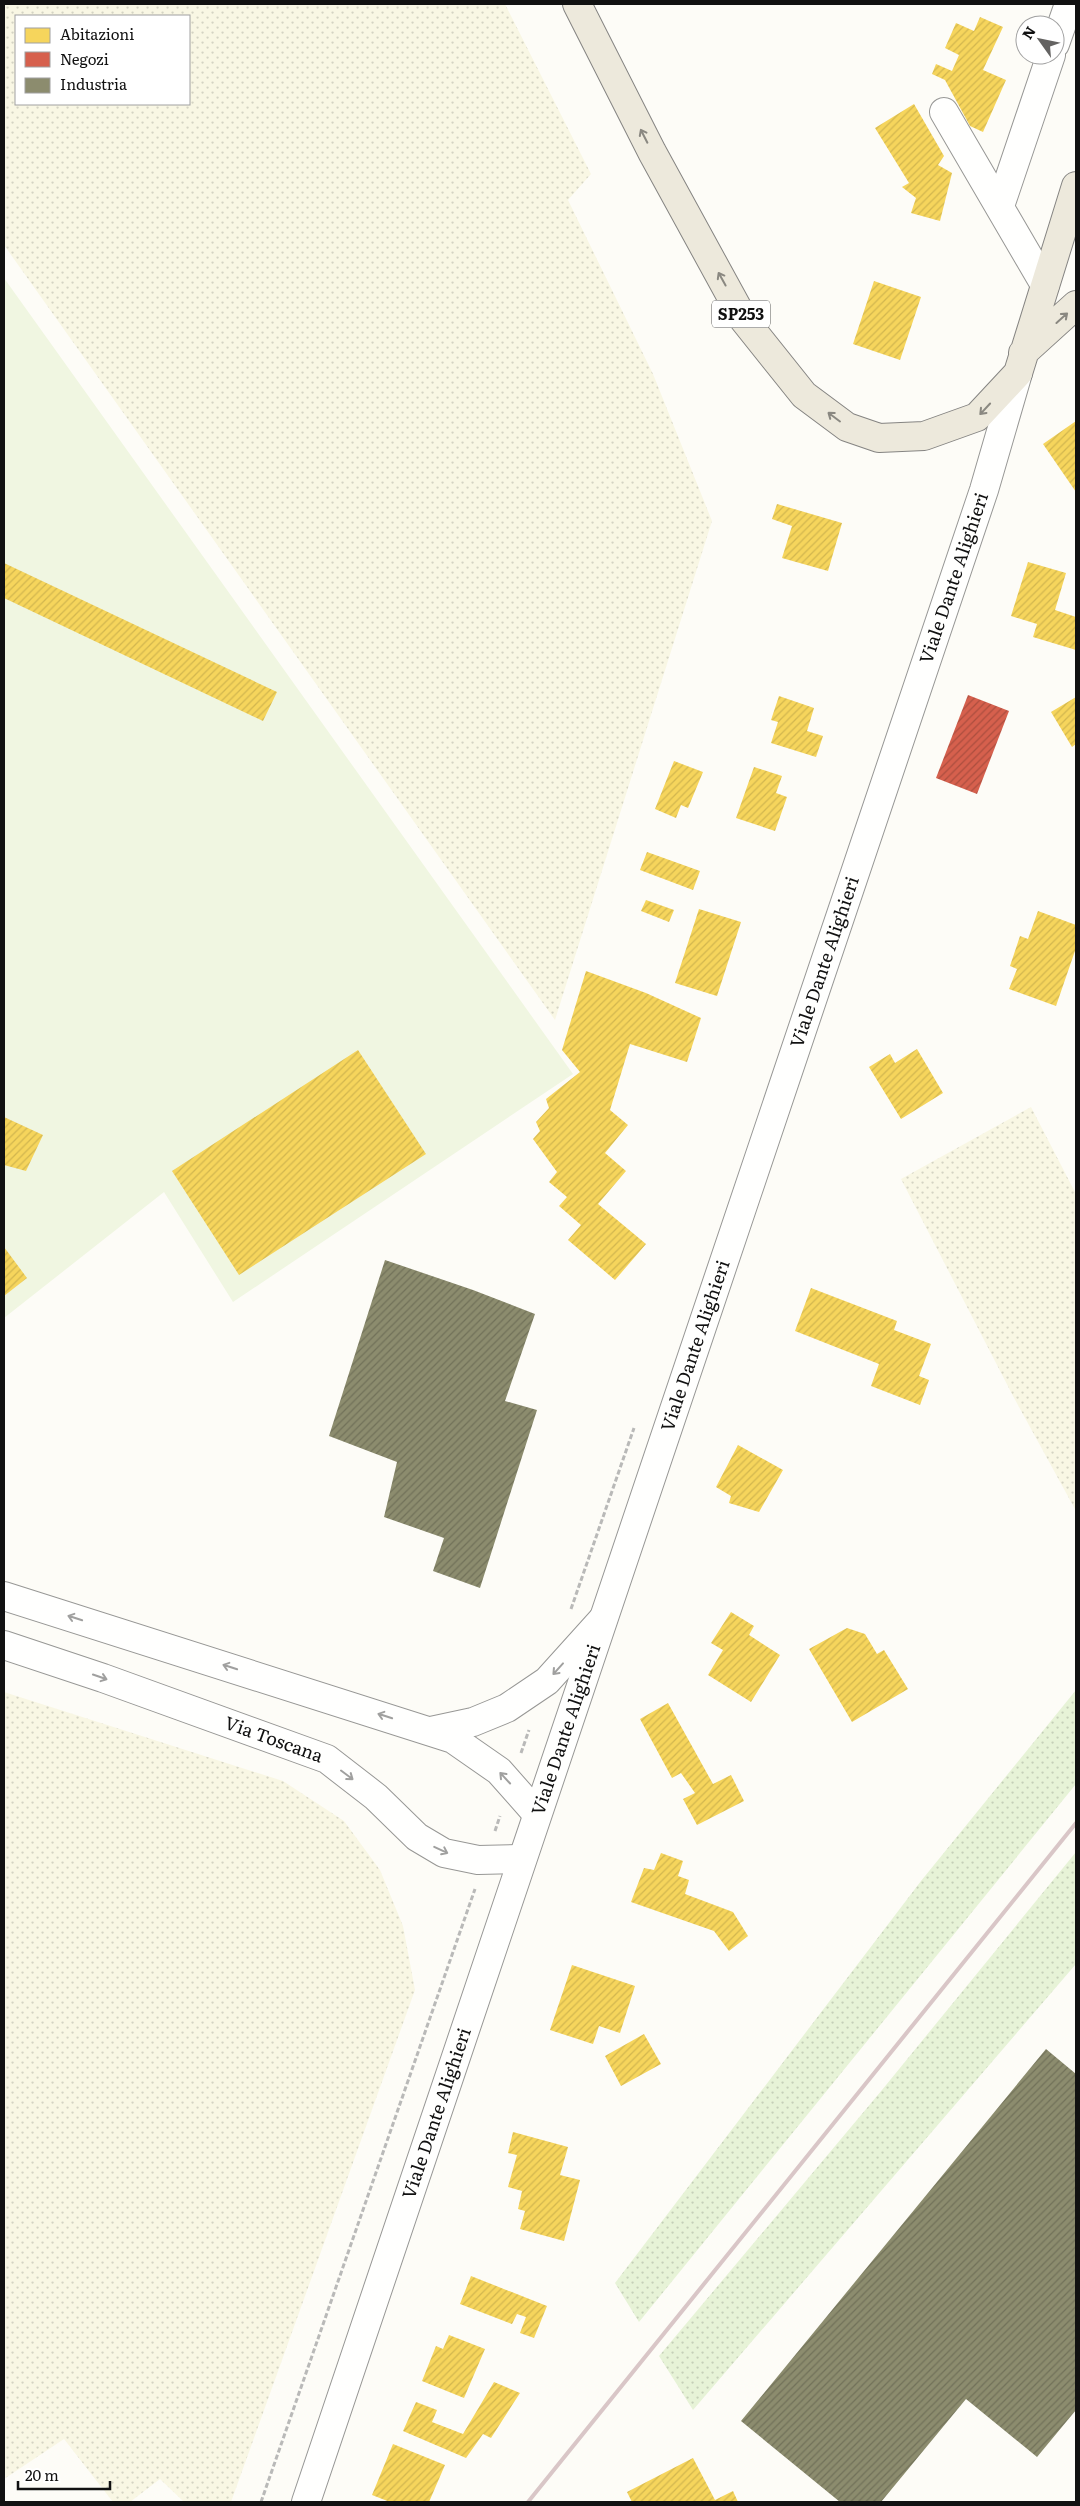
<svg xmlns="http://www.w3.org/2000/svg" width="1080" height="2506" font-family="Literata,serif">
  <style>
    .farmland { fill: url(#farmland-dots); fill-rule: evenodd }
    .grass { fill: url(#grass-dots) }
    .pitch { fill: #f0f6e1 }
    .homes { fill: url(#homes-hatch) }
    .shops { fill: url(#shops-hatch) }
    .industry { fill: url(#industry-hatch) }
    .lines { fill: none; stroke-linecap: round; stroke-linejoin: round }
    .minor-casing { stroke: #979795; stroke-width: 30 }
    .tertiary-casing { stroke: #979795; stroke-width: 30 }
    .primary-casing { stroke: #858482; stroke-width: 30 }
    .path { stroke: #b9b9b8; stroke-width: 3; stroke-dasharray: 5 2.5; stroke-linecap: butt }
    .minor { stroke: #fffffe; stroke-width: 28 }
    .tertiary { stroke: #fffffe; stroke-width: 28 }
    .primary { stroke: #ede9dc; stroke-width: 28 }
    .rail { stroke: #d9c6c7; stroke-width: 4 }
    .oneway { stroke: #8a8881 }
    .oneway2 { stroke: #a0a09f }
    .labels { text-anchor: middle; stroke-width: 5; stroke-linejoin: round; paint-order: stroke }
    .shield { fill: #fff; stroke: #585858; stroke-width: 1 }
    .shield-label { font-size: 16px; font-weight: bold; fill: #111 }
    .street-label { font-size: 18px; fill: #111; stroke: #fff }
  </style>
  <defs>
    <pattern id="farmland-dots" width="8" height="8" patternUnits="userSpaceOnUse" patternTransform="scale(1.25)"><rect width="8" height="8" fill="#f9f7e4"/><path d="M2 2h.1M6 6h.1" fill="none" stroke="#d4d3c3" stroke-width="1.8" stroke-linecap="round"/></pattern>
    <pattern id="grass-dots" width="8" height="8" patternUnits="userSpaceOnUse" patternTransform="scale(1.25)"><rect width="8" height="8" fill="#e7f3d7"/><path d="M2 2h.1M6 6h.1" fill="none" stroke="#c5cfb8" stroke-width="1.8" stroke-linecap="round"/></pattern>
    <pattern id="homes-hatch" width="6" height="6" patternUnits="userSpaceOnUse" patternTransform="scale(1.25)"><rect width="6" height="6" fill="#f6d55c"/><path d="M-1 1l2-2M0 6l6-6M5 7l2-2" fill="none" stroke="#d2b64f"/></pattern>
    <pattern id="shops-hatch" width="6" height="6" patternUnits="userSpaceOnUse" patternTransform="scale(1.25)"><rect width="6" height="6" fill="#d6604d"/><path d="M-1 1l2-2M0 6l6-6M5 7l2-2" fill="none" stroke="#ac4e3f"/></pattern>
    <pattern id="industry-hatch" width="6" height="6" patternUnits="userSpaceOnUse" patternTransform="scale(1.25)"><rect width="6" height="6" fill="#8c8c6e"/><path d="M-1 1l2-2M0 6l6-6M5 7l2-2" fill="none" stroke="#717159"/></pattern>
  </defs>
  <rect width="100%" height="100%" fill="#fdfcf7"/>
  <path class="farmland" d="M 4,4 L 505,4 L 591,174 L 568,200 L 653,374 L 712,521 L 555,1020 L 4,245 ZM 16,16 L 189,16 L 189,104 L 16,104 Z
    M 1031,1107 L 1076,1194 L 1076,1511 L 1013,1396 L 901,1179 Z
    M 4,1692 L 283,1781 L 344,1821 L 380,1870 L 403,1926 L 415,1990 L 231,2502 L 184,2502 L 160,2479 L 130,2502 L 113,2502 L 64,2439 L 4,2479 Z"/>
  <path class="grass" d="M 1076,1690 L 1076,1784 L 639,2322 L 615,2283 L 921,1881 Z
    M 1076,1852 L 1076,1964 L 693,2410 L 659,2356 L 882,2090 Z"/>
  <path class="pitch" d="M 4,278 L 573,1074 L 233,1302 L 164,1192 L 4,1318 Z"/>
  <path class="homes" d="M 980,17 L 1003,27 L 983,70 L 1006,80 L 983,132 L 970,126 L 945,80 L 932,74 L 936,64 L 952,71 L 959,55 L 945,48 L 956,23 L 974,31 Z
    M 914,104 L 944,156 L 938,165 L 952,173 L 940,221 L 911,213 L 916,198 L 902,187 L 909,183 L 875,128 Z
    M 874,281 L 921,297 L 900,360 L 853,344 Z
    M 1076,421 L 1076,492 L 1043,444 Z
    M 777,504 L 842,523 L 828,571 L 782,558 L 792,526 L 772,519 Z
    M 1028,562 L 1066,573 L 1055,610 L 1076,617 L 1076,650 L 1033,637 L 1037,624 L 1011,616 Z
    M 4,563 L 277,692 L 263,721 L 4,598 Z
    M 779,696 L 814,708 L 807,731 L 823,736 L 816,757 L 771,743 L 778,722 L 771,720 Z
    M 1076,697 L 1076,744 L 1072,747 L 1051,712 Z
    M 674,761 L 703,772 L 688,808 L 681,805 L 676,818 L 655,809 Z
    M 754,767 L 782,776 L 776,793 L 787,797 L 775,831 L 736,818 Z
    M 647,852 L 700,871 L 693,890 L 640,870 Z
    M 646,900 L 674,910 L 669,922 L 641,911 Z
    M 699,909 L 741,922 L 717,996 L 675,983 Z
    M 1038,911 L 1076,925 L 1076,948 L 1056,1006 L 1009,989 L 1017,969 L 1010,966 L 1020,936 L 1028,939 Z
    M 586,971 L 646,993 L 701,1018 L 687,1062 L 630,1044 L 610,1110 L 628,1125 L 605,1153 L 626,1171 L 598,1204 L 646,1244 L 615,1280 L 568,1240 L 581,1225 L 559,1206 L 567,1197 L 549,1182 L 557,1172 L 533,1139 L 540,1131 L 536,1122 L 549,1108 L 546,1099 L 580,1072 L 562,1050 Z
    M 917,1049 L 943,1093 L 901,1119 L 869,1067 L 890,1054 L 895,1063 Z
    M 358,1050 L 426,1154 L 239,1275 L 172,1171 Z
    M 4,1117 L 43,1135 L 26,1171 L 4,1165 Z
    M 4,1247 L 27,1278 L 4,1296 Z
    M 811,1288 L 897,1321 L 894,1330 L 931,1344 L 919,1376 L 929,1380 L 920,1405 L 871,1386 L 879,1364 L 795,1331 Z
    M 738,1445 L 783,1470 L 759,1512 L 729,1503 L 731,1496 L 716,1487 Z
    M 731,1612 L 754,1626 L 749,1635 L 780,1655 L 751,1702 L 708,1675 L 723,1650 L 711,1643 Z
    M 847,1628 L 865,1634 L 877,1654 L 884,1650 L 908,1689 L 852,1722 L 809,1649 Z
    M 668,1703 L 713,1784 L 731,1775 L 744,1801 L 697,1825 L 683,1799 L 695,1793 L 681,1773 L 672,1778 L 640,1719 Z
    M 661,1853 L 683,1861 L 678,1876 L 689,1880 L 685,1894 L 733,1912 L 748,1936 L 729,1951 L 714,1931 L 631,1902 L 644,1868 L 654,1870 Z
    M 572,1965 L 635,1986 L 620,2033 L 599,2026 L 593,2044 L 550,2030 Z
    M 644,2034 L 661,2064 L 621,2086 L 605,2056 Z
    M 513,2132 L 568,2147 L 560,2175 L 580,2180 L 564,2241 L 520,2229 L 525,2211 L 518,2209 L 522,2191 L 508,2187 L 517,2155 L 508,2153 Z
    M 471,2276 L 547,2306 L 534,2338 L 520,2333 L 526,2317 L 517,2314 L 512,2324 L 460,2304 Z
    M 449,2335 L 485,2349 L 464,2398 L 422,2381 L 436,2346 L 443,2349 Z
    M 494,2382 L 520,2393 L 491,2438 L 483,2434 L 466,2458 L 403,2431 L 416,2402 L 437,2410 L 432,2422 L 463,2434 Z
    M 393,2444 L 445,2465 L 429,2502 L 390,2502 L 372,2495 Z
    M 693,2458 L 715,2500 L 733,2491 L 738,2502 L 632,2502 L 627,2492 Z"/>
  <path class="shops" d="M 968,695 L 1009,711 L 977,794 L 936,778 Z"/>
  <path class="industry" d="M 385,1260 L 473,1290 L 535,1314 L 505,1401 L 537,1410 L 480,1588 L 433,1571 L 444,1538 L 384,1517 L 397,1462 L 329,1436 Z
    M 1046,2049 L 1076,2074 L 1076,2410 L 1037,2457 L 966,2399 L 881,2502 L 840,2502 L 741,2421 Z"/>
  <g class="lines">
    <defs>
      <g id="minor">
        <path d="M 1055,44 L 1069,4"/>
        <path d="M 944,112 L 1045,285"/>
        <path d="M 1000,206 L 1051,55"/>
        <path d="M 4,1596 L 453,1739 L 499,1771 L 537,1814"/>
        <path id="s1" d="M 4,1645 L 103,1678 L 327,1759 L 376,1797 L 417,1837 L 444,1853 L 478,1860 L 522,1859"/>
        <path d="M 431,1731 L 473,1722 L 507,1708 L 547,1681 L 602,1620"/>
      </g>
      <g id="tertiary">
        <path id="s2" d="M 306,2502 L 984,490 L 1018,373"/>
      </g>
      <path id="primary" d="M 577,4 L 652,152 L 744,320 L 804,395 L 847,427 L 879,438 L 924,436 L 977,417 L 1018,373 L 1076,186
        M 1023,353 L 1076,305"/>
    </defs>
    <use href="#minor" class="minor-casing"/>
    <use href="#tertiary" class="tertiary-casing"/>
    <use href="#primary" class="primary-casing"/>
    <path class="path" d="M 571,1609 L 634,1428
      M 521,1753 L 529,1730
      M 495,1831 L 500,1816
      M 261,2502 L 475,1889"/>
    <use href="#minor" class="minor"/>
    <use href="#tertiary" class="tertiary"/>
    <use href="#primary" class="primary"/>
    <path class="rail" d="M 528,2502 L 1076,1823"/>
  </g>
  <defs><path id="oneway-shaft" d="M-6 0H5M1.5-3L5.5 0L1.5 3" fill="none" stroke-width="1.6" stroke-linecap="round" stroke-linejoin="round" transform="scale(1.25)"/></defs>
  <g class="oneway">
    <use href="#oneway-shaft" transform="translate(644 136) rotate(-117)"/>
    <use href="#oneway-shaft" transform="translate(722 279) rotate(-119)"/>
    <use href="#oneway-shaft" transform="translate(1062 318) rotate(-42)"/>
    <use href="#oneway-shaft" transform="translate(985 409) rotate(133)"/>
    <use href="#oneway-shaft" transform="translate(834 417) rotate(-143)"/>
  </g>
  <g class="oneway2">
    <use href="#oneway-shaft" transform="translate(75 1618) rotate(-162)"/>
    <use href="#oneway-shaft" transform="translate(230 1667) rotate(-162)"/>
    <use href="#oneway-shaft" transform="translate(558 1669) rotate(132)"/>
    <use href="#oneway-shaft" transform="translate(100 1677) rotate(19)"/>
    <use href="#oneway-shaft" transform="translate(385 1716) rotate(-162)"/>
    <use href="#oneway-shaft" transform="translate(347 1775) rotate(37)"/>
    <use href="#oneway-shaft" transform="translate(505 1778) rotate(-133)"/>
    <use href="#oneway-shaft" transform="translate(441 1850) rotate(25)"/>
  </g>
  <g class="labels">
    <rect class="shield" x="712" y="300.5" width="58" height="27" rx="4"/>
    <g class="shield-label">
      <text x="741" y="320">SP253</text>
    </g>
    <g class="street-label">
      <text dy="6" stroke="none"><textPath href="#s2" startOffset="2030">Viale Dante Alighieri</textPath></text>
      <text dy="6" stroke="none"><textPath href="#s2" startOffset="1625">Viale Dante Alighieri</textPath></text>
      <text dy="6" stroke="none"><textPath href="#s2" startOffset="1220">Viale Dante Alighieri</textPath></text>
      <text dy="6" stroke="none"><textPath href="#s2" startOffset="815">Viale Dante Alighieri</textPath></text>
      <text dy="6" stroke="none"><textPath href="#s1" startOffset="286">Via Toscana</textPath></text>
      <text dy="6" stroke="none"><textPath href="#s2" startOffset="410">Viale Dante Alighieri</textPath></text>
    </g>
  </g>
  <rect width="1080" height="2506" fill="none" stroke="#111111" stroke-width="10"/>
  <rect x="15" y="15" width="175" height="90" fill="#ffffff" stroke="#a0a0a0"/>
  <rect x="25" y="28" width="25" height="15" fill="#f6d55c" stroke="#a0a0a0"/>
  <text x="60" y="40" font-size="15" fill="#111111">Abitazioni</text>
  <rect x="25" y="52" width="25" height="15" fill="#d6604d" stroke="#a0a0a0"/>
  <text x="60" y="65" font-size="15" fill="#111111">Negozi</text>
  <rect x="25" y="78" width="25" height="15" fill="#8c8c6e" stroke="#a0a0a0"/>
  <text x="60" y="90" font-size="15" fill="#111111">Industria</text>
  <g transform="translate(1040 40) rotate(303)"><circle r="24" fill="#ffffff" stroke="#a0a0a0"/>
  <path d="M0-4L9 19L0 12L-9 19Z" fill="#646362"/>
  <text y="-8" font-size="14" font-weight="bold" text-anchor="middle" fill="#111111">N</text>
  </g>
  <path d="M18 2481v8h92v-8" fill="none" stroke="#111111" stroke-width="2.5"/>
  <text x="25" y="2481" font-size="15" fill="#111111" stroke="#ffffff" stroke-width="4" paint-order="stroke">20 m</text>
</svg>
